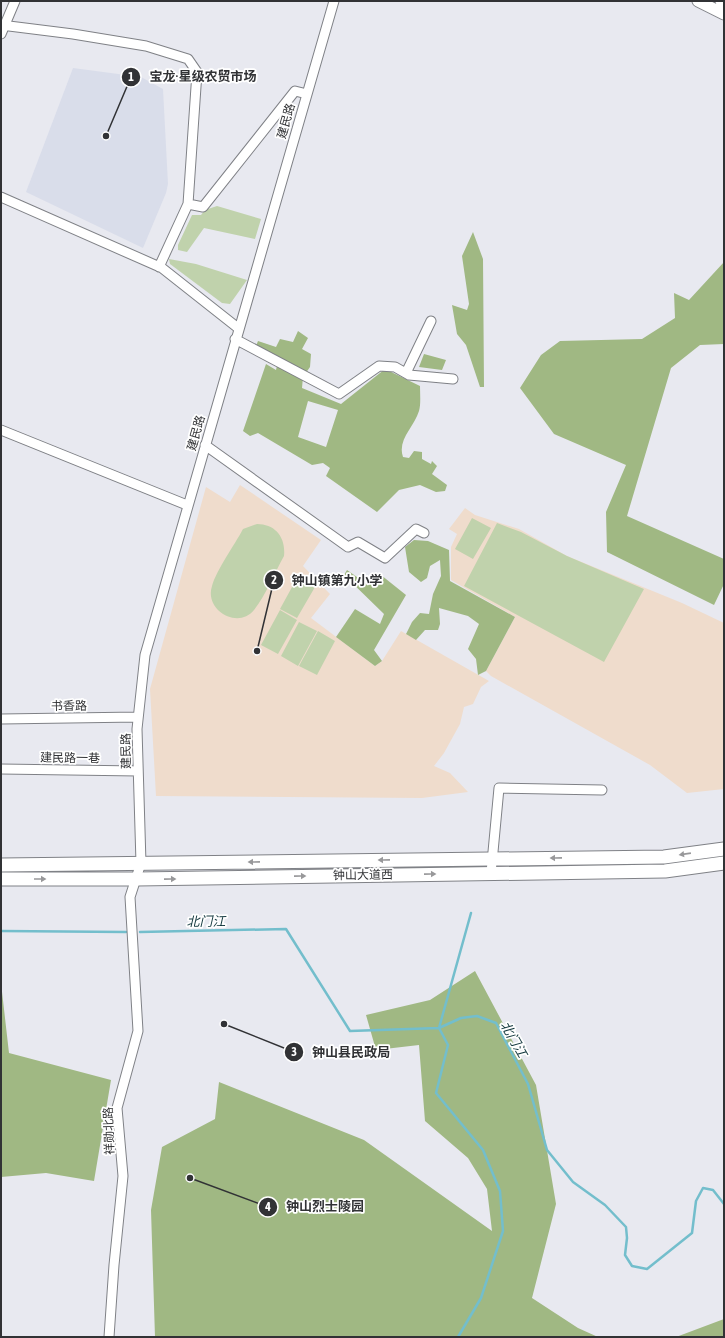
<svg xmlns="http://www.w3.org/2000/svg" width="725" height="1338" font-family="'Asap Condensed','Noto Sans SC',sans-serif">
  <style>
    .built { fill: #d9ddea }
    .education { fill: #efdccc }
    .green { fill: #c0d2ac }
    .forest { fill: #a0b883; fill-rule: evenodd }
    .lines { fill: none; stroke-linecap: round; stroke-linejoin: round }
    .stream { stroke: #73becc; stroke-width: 2.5 }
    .minor-casing { stroke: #7f8186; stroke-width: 11 }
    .major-casing { stroke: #7f8186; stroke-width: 13 }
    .highway-casing { stroke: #7f8186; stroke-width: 15 }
    .minor { stroke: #fff; stroke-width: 9 }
    .major { stroke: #fff; stroke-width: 11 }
    .highway { stroke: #fff; stroke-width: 13 }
    .oneway { fill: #98989a }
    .labels { text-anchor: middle; stroke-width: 3.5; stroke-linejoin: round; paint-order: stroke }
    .street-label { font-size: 12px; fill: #313235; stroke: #fff }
    .water-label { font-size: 13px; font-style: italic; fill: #13383e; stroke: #fff }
    .leader { fill: none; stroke: #313235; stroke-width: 1.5 }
    .callout-dot { fill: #313235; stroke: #fff; stroke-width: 1.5 }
    .mark-label { font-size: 12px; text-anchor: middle; font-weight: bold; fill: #fff }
    .callout-label { font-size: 13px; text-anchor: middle; font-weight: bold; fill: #313235; stroke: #fff; stroke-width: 3.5; stroke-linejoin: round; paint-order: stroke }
  </style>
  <rect width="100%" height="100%" fill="#e8e9f0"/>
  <path class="built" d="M 73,68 L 141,77 L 163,89 L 168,184 L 166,193 L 143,248 L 26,192 Z"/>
  <path class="education" d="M 240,485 L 321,540 L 303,566 L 330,594 L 311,618 L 375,666 L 382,661 L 401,631 L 489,681 L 481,687 L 473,704 L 464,707 L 460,724 L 444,753 L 434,766 L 450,773 L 468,792 L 422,798 L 156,796 L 150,689 L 206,487 L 230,502 Z
    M 465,508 L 475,515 L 519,529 L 567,556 L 682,603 L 724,623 L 724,789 L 687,793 L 650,765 L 491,676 L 486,671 L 515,617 L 451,580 L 451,547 L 457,534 L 449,529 Z"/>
  <path class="green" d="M 217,206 L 261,219 L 255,239 L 204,228 L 187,252 L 178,250 L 178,245 L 192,215 L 201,215 L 205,210 Z
    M 169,259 L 196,264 L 247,280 L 230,304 L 222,303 L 170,264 Z
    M 472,518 L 491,528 L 473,559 L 455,549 Z
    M 497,523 L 521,532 L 567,556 L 644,589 L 604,662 L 464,586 Z
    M 257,524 C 275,524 286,537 284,556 C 275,572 266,595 254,610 C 238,630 204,610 212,586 C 217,569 234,546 243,529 Z
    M 297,578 L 315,587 L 297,618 L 280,609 Z
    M 280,610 L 297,620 L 278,654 L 261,645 Z
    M 299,622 L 317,631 L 298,666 L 281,656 Z
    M 318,631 L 335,641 L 317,675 L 299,666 Z"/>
  <path class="forest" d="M 473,232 L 483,259 L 484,387 L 480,387 L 466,345 L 457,334 L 452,305 L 467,310 L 469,304 L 462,256 Z
    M 724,262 L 724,344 L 700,345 L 671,368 L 627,516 L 724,559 L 724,584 L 714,605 L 607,552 L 606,512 L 626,465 L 554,434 L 520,388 L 541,355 L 560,341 L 642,339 L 675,318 L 674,293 L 689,300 Z
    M 298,331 L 308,338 L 302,349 L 311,354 L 310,367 L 303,377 L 302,388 L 341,404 L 385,369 L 420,386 C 420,394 421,404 419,411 C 414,427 397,440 403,457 L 409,458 L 414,451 L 422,452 L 422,459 L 431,464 L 432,461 L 437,466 L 432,474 L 447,485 L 445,491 L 436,492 L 420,485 L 399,490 L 377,512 L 326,476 L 330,468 L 323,463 L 312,465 L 258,433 L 250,436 L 243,431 L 266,364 L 276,370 L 279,357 L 256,346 L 258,341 L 276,347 L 280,339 L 293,342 ZM 308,401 L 338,410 L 326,447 L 298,437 Z
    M 424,354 L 446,360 L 442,370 L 419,367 Z
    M 414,540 L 428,541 L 449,550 L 450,581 L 515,617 L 486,671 L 478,675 L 476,659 L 468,649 L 479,624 L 468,616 L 439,608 L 440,624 L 438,630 L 425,630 L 416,640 L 406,634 L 412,622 L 420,613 L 429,614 L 433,594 L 441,576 L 440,560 L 430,566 L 427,578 L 421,582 L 409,572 L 405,547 Z
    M 347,570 L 367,584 L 381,575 L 406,595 L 374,650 L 382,661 L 375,666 L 336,637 L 355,609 L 380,624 L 384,614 L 344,575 Z
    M 475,971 L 536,1085 L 556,1204 L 532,1298 L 578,1328 L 598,1337 L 155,1337 L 151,1210 L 162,1147 L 215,1119 L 219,1082 L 364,1140 L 492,1231 L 487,1189 L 468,1158 L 425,1121 L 419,1045 L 376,1050 L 366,1015 L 430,1000 Z
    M 1,983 L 9,1053 L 111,1080 L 94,1181 L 46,1173 L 1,1177 Z
    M 724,1319 L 724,1337 L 676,1337 Z"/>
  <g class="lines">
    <path class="stream" d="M 1,931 L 126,932
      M 140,932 L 286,929 L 350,1031 L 439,1028 L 461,1018 L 477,1016 L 496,1023 L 528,1084 L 547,1150 L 573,1182 L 605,1205 L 626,1227 L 627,1238 L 625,1255 L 632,1266 L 647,1269 L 692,1233 L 696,1201 L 703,1188 L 713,1190 L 724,1204
      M 458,1337 L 481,1298 L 503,1231 L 500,1191 L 483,1150 L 436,1093 L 448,1045 L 439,1028 L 471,913"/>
    <defs>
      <path id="minor" d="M 1,25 L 73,34 L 146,46 L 188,59 L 197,72 L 188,204 L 159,267
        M 1,34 L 15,1
        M 1,197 L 162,268 L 238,328
        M 188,204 L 203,207 L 295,91 L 307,94
        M 235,339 L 339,394 L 379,366 L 395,367 L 409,375 L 453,379
        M 406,373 L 431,321
        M 1,430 L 187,505
        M 205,445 L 348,547 L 358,542 L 385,558 L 416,529 L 424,533
        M 1,719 L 138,717
        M 1,769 L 138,771
        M 491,873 L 499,788 L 602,790
        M 109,1337 L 114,1265 L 123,1176 L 117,1108 L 138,1031 L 130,897 L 141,863 L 137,729 L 145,655 L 334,1"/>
      <path id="major" d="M 698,1 L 724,14
        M 721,1 L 724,2"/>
      <path id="highway" d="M 1,865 L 664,857 L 724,849
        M 1,879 L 137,879 L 665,871 L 724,863"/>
    </defs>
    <use href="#minor" class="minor-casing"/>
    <use href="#major" class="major-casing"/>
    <use href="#highway" class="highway-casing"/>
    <use href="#minor" class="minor"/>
    <use href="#major" class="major"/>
    <use href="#highway" class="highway"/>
  </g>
  <defs><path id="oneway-solid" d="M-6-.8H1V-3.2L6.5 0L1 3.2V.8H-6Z"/></defs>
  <g class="oneway">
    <use href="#oneway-solid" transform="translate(685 854) rotate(172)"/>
    <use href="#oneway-solid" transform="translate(556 858) rotate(179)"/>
    <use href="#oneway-solid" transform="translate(384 860) rotate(179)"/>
    <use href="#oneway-solid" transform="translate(254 862) rotate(179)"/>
    <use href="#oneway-solid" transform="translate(430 874) rotate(-1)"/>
    <use href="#oneway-solid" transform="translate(300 876) rotate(-1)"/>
    <use href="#oneway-solid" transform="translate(40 879)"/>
    <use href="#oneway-solid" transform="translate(170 879) rotate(-1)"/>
  </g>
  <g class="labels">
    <g class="street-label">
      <text transform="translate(286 121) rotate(-74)" y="4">建民路</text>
      <text transform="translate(196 433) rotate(-74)" y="4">建民路</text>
      <text transform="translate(69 706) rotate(-1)" y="4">书香路</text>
      <text transform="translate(126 751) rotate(-91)" y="4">建民路</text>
      <text transform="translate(70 758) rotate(1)" y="4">建民路一巷</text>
      <text transform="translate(363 875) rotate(-1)" y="4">钟山大道西</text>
      <text transform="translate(109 1131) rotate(-92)" y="4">祥勋北路</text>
    </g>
    <g class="water-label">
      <text transform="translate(206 921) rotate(-1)" y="5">北门江</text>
      <text transform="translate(514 1039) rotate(60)" y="5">北门江</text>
    </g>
  </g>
  <path class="leader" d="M106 136L131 77M257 651L274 580M224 1024L294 1052M190 1178L268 1207"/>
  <g class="callout-dot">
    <circle cx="106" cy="136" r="4"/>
    <circle cx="257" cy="651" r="4"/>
    <circle cx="224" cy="1024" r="4"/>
    <circle cx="190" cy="1178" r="4"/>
    <circle cx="131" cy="77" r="10"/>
    <circle cx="274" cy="580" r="10"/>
    <circle cx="294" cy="1052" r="10"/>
    <circle cx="268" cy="1207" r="10"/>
  </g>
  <g class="mark-label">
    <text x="131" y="81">1</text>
    <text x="274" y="584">2</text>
    <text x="294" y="1056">3</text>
    <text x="268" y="1211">4</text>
  </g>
  <g class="callout-label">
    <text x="203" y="81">宝龙·星级农贸市场</text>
    <text x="337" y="585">钟山镇第九小学</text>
    <text x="351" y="1057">钟山县民政局</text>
    <text x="325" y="1211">钟山烈士陵园</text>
  </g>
  <rect width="725" height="1338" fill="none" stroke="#313235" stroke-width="4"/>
</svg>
